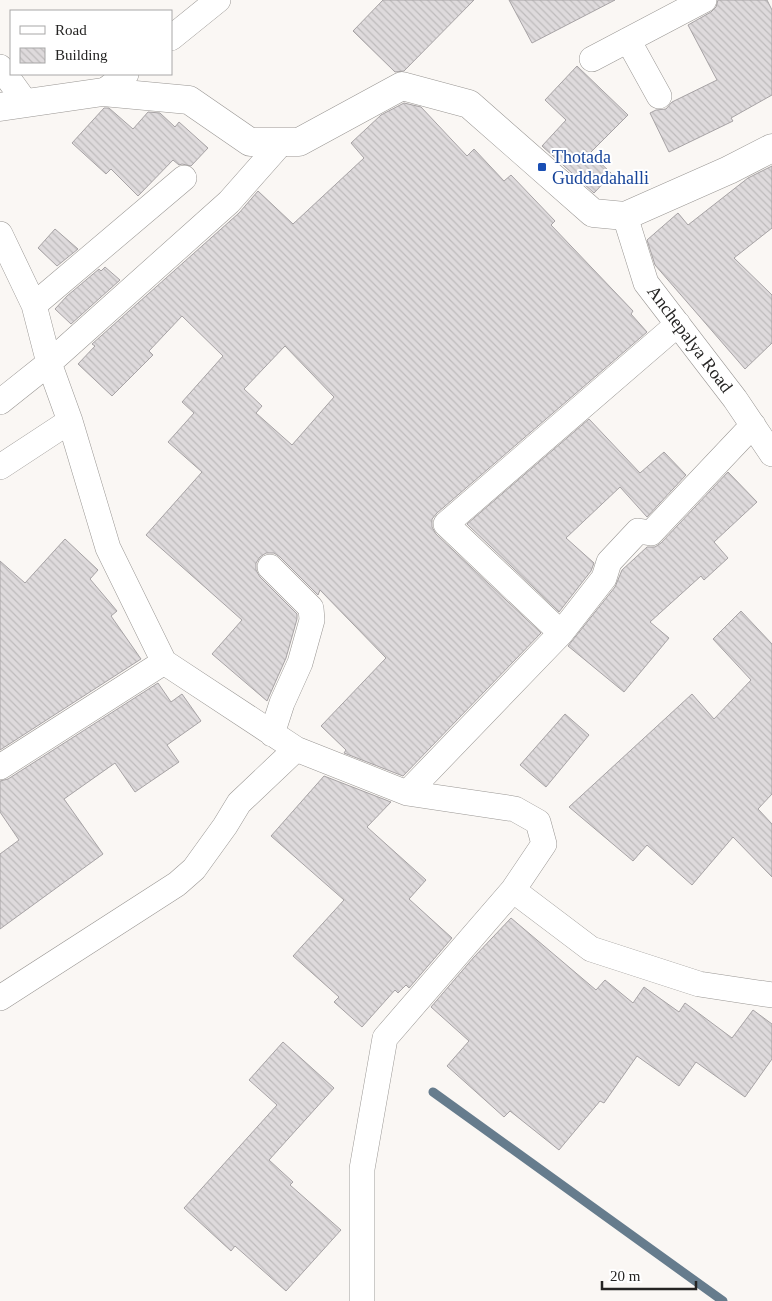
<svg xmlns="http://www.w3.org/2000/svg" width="772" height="1301" font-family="'Times New Roman',serif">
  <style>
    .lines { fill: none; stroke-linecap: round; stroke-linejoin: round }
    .stream { stroke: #667c8d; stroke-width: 9 }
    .building { fill: url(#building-back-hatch); stroke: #a7a3a5; fill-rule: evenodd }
    .street-casing { stroke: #999693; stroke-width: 26 }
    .secondary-casing { stroke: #999693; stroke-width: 29 }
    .street { stroke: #fff; stroke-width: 25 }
    .secondary { stroke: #fff; stroke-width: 28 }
    .transit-dot { fill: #1a4fb4; stroke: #fff; stroke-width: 2 }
    .labels { text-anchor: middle; stroke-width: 4; stroke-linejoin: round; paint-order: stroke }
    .transit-label { font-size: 18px; fill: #164399; stroke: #fff; text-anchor: start }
    .street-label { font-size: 18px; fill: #252423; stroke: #fff }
  </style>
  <defs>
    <pattern id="building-back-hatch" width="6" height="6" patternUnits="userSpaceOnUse" patternTransform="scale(1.25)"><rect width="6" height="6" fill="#dedadc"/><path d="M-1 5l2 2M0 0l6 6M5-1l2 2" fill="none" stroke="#bebbbc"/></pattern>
  </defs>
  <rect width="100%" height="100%" fill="#faf7f4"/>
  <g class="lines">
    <path class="stream" d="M 433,1092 L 723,1301"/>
  </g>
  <path class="building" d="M 383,0 L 474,0 L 404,71 L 395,72 L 353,31 Z
    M 509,0 L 615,0 L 532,43 Z
    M 718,0 L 767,0 L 772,10 L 772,95 L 731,118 L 733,121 L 669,152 L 650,113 L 656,110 L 666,109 L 672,102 L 717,80 L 688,25 L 711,12 L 716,7 Z
    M 577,66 L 628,115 L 590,153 L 612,174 L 594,193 L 542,146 L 566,120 L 545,100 Z
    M 404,103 L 421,107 L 467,156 L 474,149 L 504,181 L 511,175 L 555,221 L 551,225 L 633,311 L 631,314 L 647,332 L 437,513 L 432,519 L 432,527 L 436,534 L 541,633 L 403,776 L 344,753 L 346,750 L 321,726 L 386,658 L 320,590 L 318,595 L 280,557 L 274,553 L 266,553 L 260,557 L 256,563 L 256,570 L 260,577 L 297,614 L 297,619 L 286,658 L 267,701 L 212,654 L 242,620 L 146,535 L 202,472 L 168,442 L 194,413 L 182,402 L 223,356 L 182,316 L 149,351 L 153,355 L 112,396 L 78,364 L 95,346 L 92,344 L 239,213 L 258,191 L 293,224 L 364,158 L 351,143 L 381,115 ZM 285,346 L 334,397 L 292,445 L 256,413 L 262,406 L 244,389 Z
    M 104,108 L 109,108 L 133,129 L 148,112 L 160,113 L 175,127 L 179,122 L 208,148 L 191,166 L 182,164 L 179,165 L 173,160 L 138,196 L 111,169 L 106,174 L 72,143 Z
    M 772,166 L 772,228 L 734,258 L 772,295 L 772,343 L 745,369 L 655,265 L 647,240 L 678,213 L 688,225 L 748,178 Z
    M 55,229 L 78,249 L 57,266 L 38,248 Z
    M 105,267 L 120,280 L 71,324 L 55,309 L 67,296 L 99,269 L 101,271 Z
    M 589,419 L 640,473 L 664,452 L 686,475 L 647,517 L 620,487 L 566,538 L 594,563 L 591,571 L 559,612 L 467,524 Z
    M 728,472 L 757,502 L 714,542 L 728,558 L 704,580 L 701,576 L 650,622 L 669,638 L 624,692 L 568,646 L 615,587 L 622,570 L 647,547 L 655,547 L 661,543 Z
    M 65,539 L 98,570 L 90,579 L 117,611 L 111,616 L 141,659 L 0,750 L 0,561 L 25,583 Z
    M 741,611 L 772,644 L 772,794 L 758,809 L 772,824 L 772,877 L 733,837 L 692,885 L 647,845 L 633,861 L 569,807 L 692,694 L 714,719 L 751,680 L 713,639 Z
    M 158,683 L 171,702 L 182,694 L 201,721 L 167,745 L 179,762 L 135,792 L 115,763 L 64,799 L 103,854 L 0,929 L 0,854 L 19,840 L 0,812 L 0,781 L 8,779 Z
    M 565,714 L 589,735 L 546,787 L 520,765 Z
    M 324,776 L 391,802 L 367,827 L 426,880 L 409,899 L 452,938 L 409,988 L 406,985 L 398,993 L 395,990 L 362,1027 L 334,1002 L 339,997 L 293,956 L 344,900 L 271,836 Z
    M 511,918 L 596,990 L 605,980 L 633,1003 L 644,987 L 679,1012 L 685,1003 L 732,1038 L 753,1010 L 772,1024 L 772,1059 L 745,1097 L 696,1062 L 679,1086 L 637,1056 L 604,1103 L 600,1101 L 559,1150 L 510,1111 L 504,1117 L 447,1066 L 469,1041 L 431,1007 L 474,957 Z
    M 283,1042 L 334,1088 L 269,1160 L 293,1182 L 290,1185 L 341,1230 L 286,1291 L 235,1246 L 231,1251 L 184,1208 L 277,1105 L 249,1080 Z"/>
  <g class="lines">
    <defs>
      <path id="street" d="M 171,38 L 218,0
        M 628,40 L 659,96
        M 592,59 L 704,0
        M 0,67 L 26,103
        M 103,92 L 126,74
        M 625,216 L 646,283 L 735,399 L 772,454
        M 0,234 L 34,305 L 49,363 L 70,421 L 108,548 L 164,662 L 296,749 L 407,793 L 515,809 L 538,822 L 544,844 L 513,890 L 385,1038 L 362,1169 L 362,1301
        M 34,305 L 184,178
        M 0,402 L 49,363 L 229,202 L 282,142
        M 0,467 L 70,421
        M 270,567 L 311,608 L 312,620 L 300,663 L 282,703 L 272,734
        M 561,633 L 604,578 L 609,562 L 638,531 L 651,533 L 753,425
        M 0,767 L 164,662
        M 407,793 L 561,633 L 446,524 L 678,324
        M 513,890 L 591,949 L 699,984 L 772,995
        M 0,998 L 177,884 L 194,869 L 225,826 L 239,803 L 296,749"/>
      <path id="secondary" d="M 0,107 L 103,92 L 189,100 L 250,142 L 299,142 L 402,86 L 469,104 L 593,213 L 625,216 L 729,170 L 772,148"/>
    </defs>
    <use href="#street" class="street-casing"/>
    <use href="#secondary" class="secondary-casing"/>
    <use href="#street" class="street"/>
    <use href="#secondary" class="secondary"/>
  </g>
  <rect class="transit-dot" x="537" y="162" width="10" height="10" rx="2.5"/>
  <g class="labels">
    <g class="transit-label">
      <text x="552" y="163">Thotada<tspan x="552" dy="21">Guddadahalli</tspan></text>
    </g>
    <g class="street-label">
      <text transform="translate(690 339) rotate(53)" y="6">Anchepalya Road</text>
    </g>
  </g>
  <rect x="10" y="10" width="162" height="65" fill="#ffffff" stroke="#a8a7a7"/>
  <rect x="20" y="26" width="25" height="8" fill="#ffffff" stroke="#a8a7a7"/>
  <text x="55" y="35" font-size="15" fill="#252423">Road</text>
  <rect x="20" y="48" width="25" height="15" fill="url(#building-back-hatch)" stroke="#a8a7a7"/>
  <text x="55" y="60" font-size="15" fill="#252423">Building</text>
  <path d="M602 1281v8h94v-8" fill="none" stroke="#252423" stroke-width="2.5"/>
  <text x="610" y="1281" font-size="15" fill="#252423" stroke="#ffffff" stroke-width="4" paint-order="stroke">20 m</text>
</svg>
